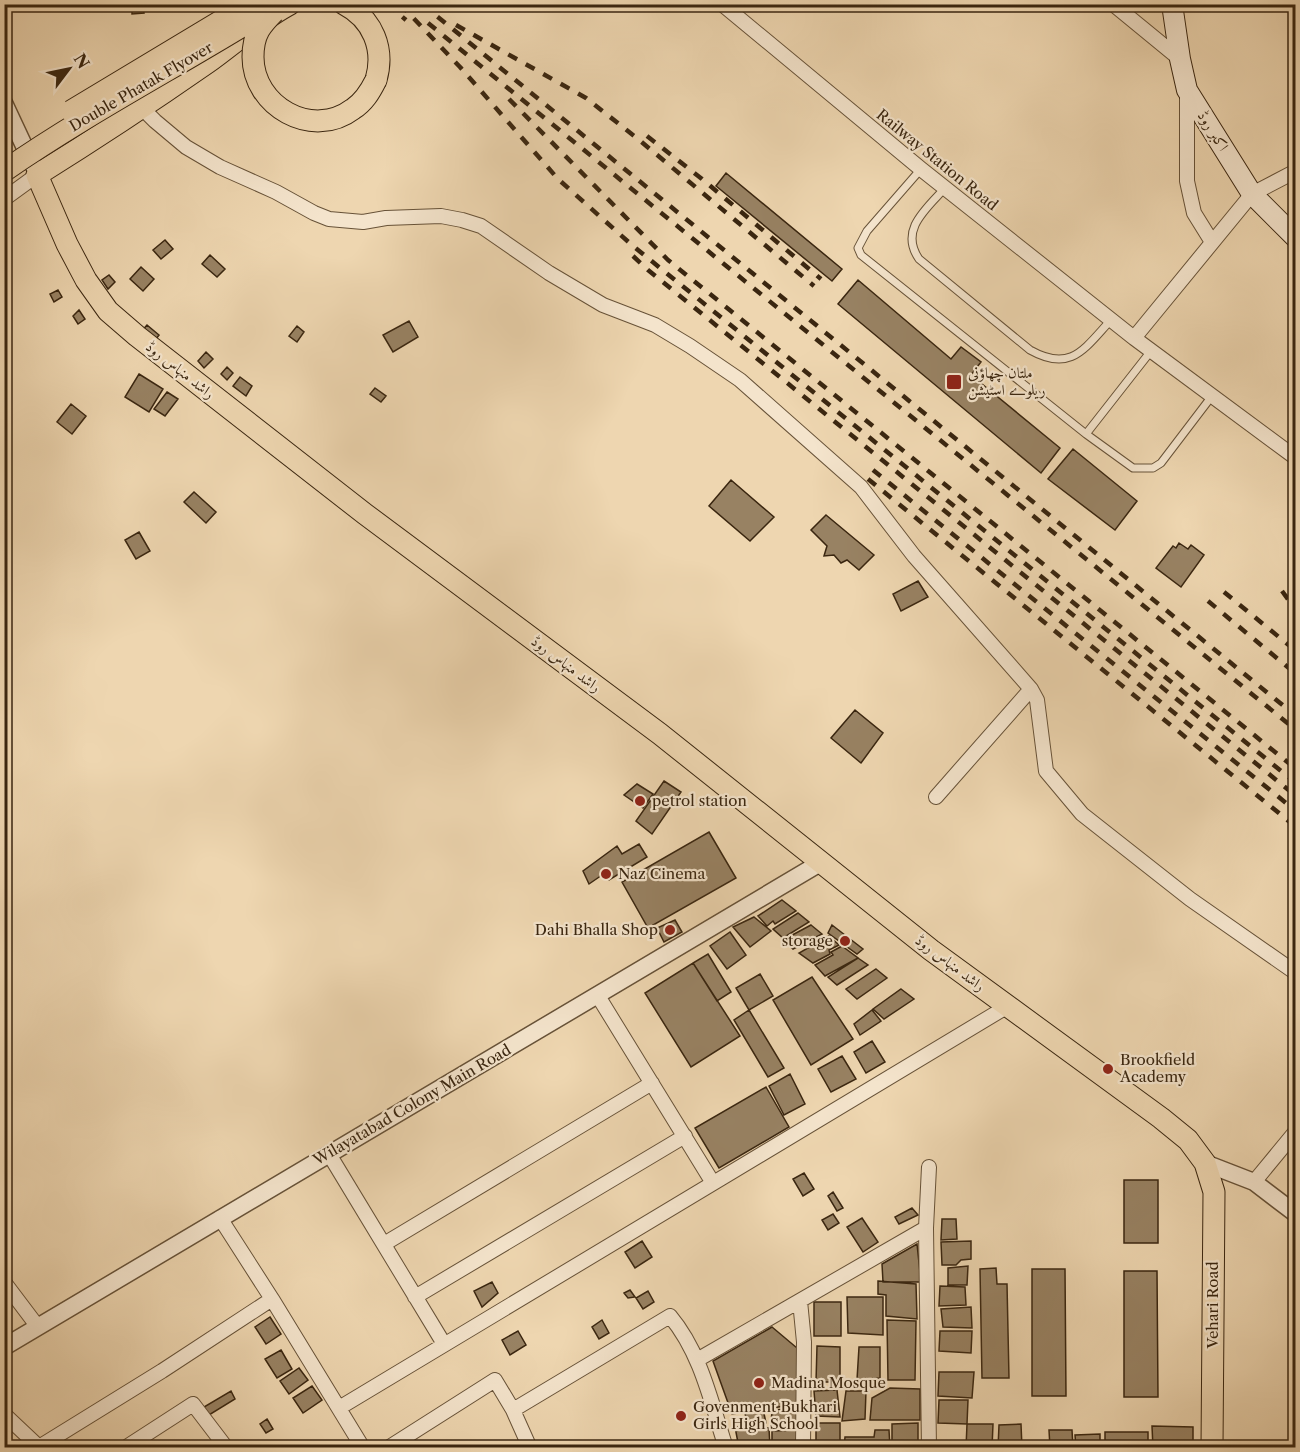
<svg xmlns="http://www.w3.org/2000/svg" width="1300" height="1452" font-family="'Libre Caslon Text',Amiri,serif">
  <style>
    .building { fill: #988263; stroke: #3a2610; stroke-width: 1.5 }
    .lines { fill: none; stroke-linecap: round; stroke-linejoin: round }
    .service-casing { stroke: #675238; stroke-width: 9 }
    .minor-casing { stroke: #675238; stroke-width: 16 }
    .tertiary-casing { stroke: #675238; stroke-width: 19 }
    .secondary-casing { stroke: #3a2610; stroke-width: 22 }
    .primary-casing { stroke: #3a2610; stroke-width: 23 }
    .service { stroke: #f4e4cc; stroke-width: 7 }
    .minor { stroke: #f4e4cc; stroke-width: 14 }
    .tertiary { stroke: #f4e4cc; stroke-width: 16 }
    .secondary { stroke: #f4e4cc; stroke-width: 20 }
    .primary { stroke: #eed6b0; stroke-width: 21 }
    .rail { stroke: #3a2610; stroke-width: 4.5; stroke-dasharray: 10 10; stroke-linecap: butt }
    .primary-bridge-casing { stroke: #3a2610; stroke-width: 23; stroke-linecap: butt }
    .primary-bridge { stroke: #eed6b0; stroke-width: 21 }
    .poi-dot { fill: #8f2418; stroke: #f4e4cc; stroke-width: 2 }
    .labels { text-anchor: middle; stroke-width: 4.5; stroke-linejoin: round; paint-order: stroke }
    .street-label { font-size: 15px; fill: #3a2610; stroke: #f4e4cc }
    .poi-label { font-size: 15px; fill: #3a2610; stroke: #f4e4cc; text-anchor: start }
  </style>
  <rect width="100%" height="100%" fill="#eed6b0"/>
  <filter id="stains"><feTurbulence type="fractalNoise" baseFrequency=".00333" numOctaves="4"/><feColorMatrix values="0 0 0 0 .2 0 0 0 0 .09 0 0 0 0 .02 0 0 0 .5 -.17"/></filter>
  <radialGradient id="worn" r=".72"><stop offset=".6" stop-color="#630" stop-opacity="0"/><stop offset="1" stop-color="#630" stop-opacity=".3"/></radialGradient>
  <path class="building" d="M 143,8 L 144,13 L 132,14 L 132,9 Z
    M 726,173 L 842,269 L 832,281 L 716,186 Z
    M 165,240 L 173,249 L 161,259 L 153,250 Z
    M 210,255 L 225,269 L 217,277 L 202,264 Z
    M 141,267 L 154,279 L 143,291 L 130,279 Z
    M 109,275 L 115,282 L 108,289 L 102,280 Z
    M 858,280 L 951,359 L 961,347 L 981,362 L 971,375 L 1060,448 L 1041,473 L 838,304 Z
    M 58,290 L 62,297 L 54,302 L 50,294 Z
    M 79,310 L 85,319 L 78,324 L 73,316 Z
    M 409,321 L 418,337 L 393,352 L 383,335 Z
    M 147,325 L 159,335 L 153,343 L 140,333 Z
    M 297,326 L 304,332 L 297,342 L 289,336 Z
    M 206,352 L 213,359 L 204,368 L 198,361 Z
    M 227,367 L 233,373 L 227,380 L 221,374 Z
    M 139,374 L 163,389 L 149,412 L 125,397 Z
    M 240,377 L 252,386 L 246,396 L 233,386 Z
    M 375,388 L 386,396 L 381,402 L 370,394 Z
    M 167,392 L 178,399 L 165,416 L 154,409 Z
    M 71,404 L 86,416 L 72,434 L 57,422 Z
    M 1073,449 L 1137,501 L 1115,530 L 1048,479 Z
    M 731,480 L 774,517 L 750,541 L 709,506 Z
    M 194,492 L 216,512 L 206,523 L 184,502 Z
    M 826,515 L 874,555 L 859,570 L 847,560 L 841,563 L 834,555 L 824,556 L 827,546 L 811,530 Z
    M 139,532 L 150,551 L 136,559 L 125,540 Z
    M 1179,543 L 1188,549 L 1191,545 L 1204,555 L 1181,587 L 1156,568 L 1173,546 L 1176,548 Z
    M 918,581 L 928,597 L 901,611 L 893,594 Z
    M 855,710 L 883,733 L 861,763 L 831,738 Z
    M 664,781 L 681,792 L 652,834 L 636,821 Z
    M 637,784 L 653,794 L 643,808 L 624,795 Z
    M 709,832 L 736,878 L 648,928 L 622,882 Z
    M 639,844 L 647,857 L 609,880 L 605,873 L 589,884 L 583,871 L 617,846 L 622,854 Z
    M 782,900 L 796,911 L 775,924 L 773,921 L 767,926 L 758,916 Z
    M 798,913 L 809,922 L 783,938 L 773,929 Z
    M 754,917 L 771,931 L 750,947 L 733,927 Z
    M 675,920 L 682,932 L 664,942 L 657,928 Z
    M 811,925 L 822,934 L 793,949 L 783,940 Z
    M 832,925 L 863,949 L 857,954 L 828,933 Z
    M 730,932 L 746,955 L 727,969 L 710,946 Z
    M 829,936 L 839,945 L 829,950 L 830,954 L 813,963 L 799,953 Z
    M 842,946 L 858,958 L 825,976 L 815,965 L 833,955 L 831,952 Z
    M 708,954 L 731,992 L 717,1001 L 693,963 Z
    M 858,958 L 868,965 L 837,985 L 828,977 Z
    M 693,963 L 740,1036 L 691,1067 L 645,993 Z
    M 876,969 L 887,978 L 857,999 L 846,989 Z
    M 760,974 L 773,996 L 749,1010 L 736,988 Z
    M 812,977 L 853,1039 L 811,1065 L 773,1000 Z
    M 901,989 L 914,999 L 884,1019 L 873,1009 Z
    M 749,1010 L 784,1068 L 768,1077 L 734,1020 Z
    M 872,1010 L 881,1021 L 860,1035 L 854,1024 Z
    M 872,1041 L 885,1062 L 866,1073 L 854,1052 Z
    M 842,1056 L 856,1079 L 831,1092 L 818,1069 Z
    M 790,1074 L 805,1104 L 784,1115 L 769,1086 Z
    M 766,1087 L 789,1127 L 719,1168 L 695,1128 Z
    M 804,1173 L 814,1189 L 803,1196 L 793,1179 Z
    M 1124,1180 L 1158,1180 L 1158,1243 L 1124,1243 Z
    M 833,1192 L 843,1208 L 837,1211 L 828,1196 Z
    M 912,1208 L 918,1215 L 899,1224 L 895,1217 Z
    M 833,1214 L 839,1223 L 828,1230 L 822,1220 Z
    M 862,1218 L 878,1242 L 863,1252 L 847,1227 Z
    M 942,1219 L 956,1219 L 957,1239 L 941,1240 Z
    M 642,1241 L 652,1257 L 635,1268 L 625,1252 Z
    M 971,1241 L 971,1259 L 961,1260 L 956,1265 L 942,1265 L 941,1242 Z
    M 917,1244 L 921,1282 L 883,1282 L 882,1264 Z
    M 968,1266 L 967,1285 L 948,1285 L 948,1268 Z
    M 996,1268 L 997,1284 L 1007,1284 L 1009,1378 L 982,1378 L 980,1269 Z
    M 1032,1269 L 1065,1269 L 1066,1396 L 1032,1396 Z
    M 1124,1271 L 1157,1271 L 1158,1397 L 1124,1397 Z
    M 878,1281 L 916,1284 L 917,1319 L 886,1316 L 886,1295 L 878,1294 Z
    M 492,1282 L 498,1293 L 482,1307 L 474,1291 Z
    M 940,1286 L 965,1287 L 966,1305 L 939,1306 Z
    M 630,1290 L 635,1297 L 628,1298 L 624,1293 Z
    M 648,1291 L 654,1302 L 643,1309 L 636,1298 Z
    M 847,1297 L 883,1297 L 883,1335 L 848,1333 Z
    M 814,1302 L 841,1302 L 841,1336 L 814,1336 Z
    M 971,1307 L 972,1328 L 943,1327 L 941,1309 Z
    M 270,1317 L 281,1334 L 266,1344 L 255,1327 Z
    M 602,1320 L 609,1333 L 599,1339 L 592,1327 Z
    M 887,1320 L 916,1321 L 915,1380 L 888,1380 Z
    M 772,1327 L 797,1348 L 798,1404 L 732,1414 L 713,1361 Z
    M 518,1331 L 526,1345 L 510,1355 L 502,1340 Z
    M 940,1331 L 972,1331 L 971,1353 L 939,1351 Z
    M 817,1346 L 840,1347 L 840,1382 L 816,1382 Z
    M 859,1347 L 880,1347 L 880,1378 L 857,1380 Z
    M 281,1350 L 292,1369 L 277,1378 L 265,1359 Z
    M 299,1368 L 308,1380 L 289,1394 L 280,1381 Z
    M 939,1372 L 974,1372 L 972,1398 L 938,1396 Z
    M 312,1386 L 322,1400 L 303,1413 L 293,1398 Z
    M 890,1388 L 920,1389 L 920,1420 L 870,1420 L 872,1398 Z
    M 837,1390 L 840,1417 L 816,1416 L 814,1391 Z
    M 231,1391 L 235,1399 L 209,1415 L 204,1407 Z
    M 846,1391 L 866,1391 L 865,1419 L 842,1421 Z
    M 939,1400 L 968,1400 L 967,1424 L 938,1423 Z
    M 800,1408 L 801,1424 L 771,1425 L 772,1410 Z
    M 763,1409 L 766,1423 L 748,1427 L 745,1413 Z
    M 267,1419 L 273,1429 L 266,1433 L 260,1424 Z
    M 816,1423 L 840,1423 L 840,1448 L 816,1448 Z
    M 918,1423 L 918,1448 L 892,1448 L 892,1424 Z
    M 967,1424 L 993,1424 L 992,1448 L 966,1448 Z
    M 1021,1424 L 1022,1448 L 998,1448 L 999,1425 Z
    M 1152,1426 L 1193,1427 L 1193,1448 L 1153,1448 Z
    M 735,1427 L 769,1428 L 770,1448 L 739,1448 Z
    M 798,1430 L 798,1448 L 772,1448 L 772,1431 Z
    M 875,1430 L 889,1430 L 890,1448 L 844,1448 L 845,1437 L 874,1437 Z
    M 1049,1430 L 1072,1430 L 1073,1448 L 1050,1448 Z
    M 1105,1432 L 1148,1432 L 1148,1448 L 1105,1448 Z
    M 1100,1434 L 1100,1448 L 1076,1448 L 1075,1435 Z"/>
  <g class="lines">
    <defs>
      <path id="service" d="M 921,169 L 867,231 L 858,248 L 861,255 L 1086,434 L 1133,468 L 1153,468 L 1161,463 L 1212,396
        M 945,188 C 926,209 899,230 919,259 L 1030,350 C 1071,373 1084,349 1111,320
        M 1086,434 L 1151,351"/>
      <path id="minor" d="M 722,4 L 921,169 L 1134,338 L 1252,194 L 1296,171
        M 1113,4 L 1180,59
        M 1187,92 L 1187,181 L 1194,213 L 1212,242
        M 141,107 L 155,121 L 186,147 L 220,167 L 276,192 L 314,213 L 329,219 L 363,222 L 386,218 L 441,216 L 462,220 L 481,226 L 549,273 L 603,305 L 655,325 L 690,346 L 740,380 L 861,487 L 914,556 L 1031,689 L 1037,700 L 1046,771 L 1082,814 L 1190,899 L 1296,973
        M 4,199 L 37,175
        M 1134,338 L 1296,458
        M 936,797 L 1031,689
        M 598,996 L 713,1183
        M 329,1154 L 444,1344
        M 929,1167 L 926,1228 L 929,1448
        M 1254,1182 L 1296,1131
        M 220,1218 L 272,1299 L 363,1448
        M 384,1244 L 652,1083
        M 4,1282 L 38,1327
        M 415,1297 L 685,1136
        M 800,1301 L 804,1342 L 803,1448
        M 697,1360 L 926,1228
        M 339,1408 L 1008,1006
        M 513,1410 L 670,1316 C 701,1353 711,1402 726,1448
        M 4,1414 L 39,1447 L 162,1371 L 272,1299
        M 125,1448 L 193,1404 L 225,1446 L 231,1448
        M 388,1448 L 495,1380 L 513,1410 L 530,1448"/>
      <path id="tertiary" d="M 4,103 L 33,165
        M 1205,1163 L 1254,1182 L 1296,1214
        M 4,1347 L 820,863"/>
      <path id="secondary" d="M 1172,4 L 1180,59 L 1187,90 L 1252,194 L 1296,238"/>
      <path id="primary" d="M 290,4 C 260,20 235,43 207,63 C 151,102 95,139 37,175 L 67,244 L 86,280 L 108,311 L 137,336 L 365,514 L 660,734 L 931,950 L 1161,1118 L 1188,1140 L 1205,1163 L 1214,1192 L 1212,1448
        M 344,4 C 373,19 385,49 376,80"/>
    </defs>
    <use href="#service" class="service-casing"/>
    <use href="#minor" class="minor-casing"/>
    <use href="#tertiary" class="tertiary-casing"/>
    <use href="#secondary" class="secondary-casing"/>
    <use href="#primary" class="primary-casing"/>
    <use href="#service" class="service"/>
    <use href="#minor" class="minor"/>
    <use href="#tertiary" class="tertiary"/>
    <use href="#secondary" class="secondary"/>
    <use href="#primary" class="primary"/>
    <path class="rail" d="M 387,4 L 406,20
      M 400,4 L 460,67 L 558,179 L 633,246 L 1296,783
      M 422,4 L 1296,716
      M 428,23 L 1296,730
      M 456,25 L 586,98 L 638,139 L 814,286
      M 509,99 L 668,260 L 1296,769
      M 647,136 L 702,179 L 821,279
      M 633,256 L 648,270 L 1296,796
      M 873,470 L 1296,811
      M 868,479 L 1296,827
      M 1282,591 L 1296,610
      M 1224,592 L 1296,651
      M 1208,601 L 1296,674"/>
    <defs>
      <path id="primary-bridge" d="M 274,12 C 269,17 263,23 259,30 C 255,37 253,48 253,57 C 253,106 312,140 353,109 C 364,102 370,92 376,80
        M 71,111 L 249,4
        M 4,171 C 92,110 188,61 278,4"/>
    </defs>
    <use href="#primary-bridge" class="primary-bridge-casing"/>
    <use href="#primary-bridge" class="primary-bridge"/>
  </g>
  <g class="poi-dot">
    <rect x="946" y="374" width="16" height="16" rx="3"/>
    <circle cx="640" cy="801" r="6"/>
    <circle cx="606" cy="874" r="6"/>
    <circle cx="670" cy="930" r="6"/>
    <circle cx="845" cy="941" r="6"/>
    <circle cx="1108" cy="1069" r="6"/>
    <circle cx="759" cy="1383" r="6"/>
    <circle cx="681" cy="1416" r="6"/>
  </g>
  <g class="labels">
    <g class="street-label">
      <text transform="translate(141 87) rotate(-30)" y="5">Double Phatak Flyover</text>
      <text transform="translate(1213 131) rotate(58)" y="5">اکبر روڈ</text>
      <text transform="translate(937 160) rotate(39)" y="5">Railway Station Road</text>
      <text transform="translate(180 370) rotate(38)" y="5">راشد منہاس روڈ</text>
      <text transform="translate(566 664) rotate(37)" y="5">راشد منہاس روڈ</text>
      <text transform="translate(950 963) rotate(37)" y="5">راشد منہاس روڈ</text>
      <text transform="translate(412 1105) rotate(-30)" y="5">Wilayatabad Colony Main Road</text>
      <text transform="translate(1213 1305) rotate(-90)" y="5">Vehari Road</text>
    </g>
    <g class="poi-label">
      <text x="968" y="378">ملتان چھاؤنی<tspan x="968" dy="17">ریلوے اسٹیشن</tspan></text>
      <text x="652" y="806">petrol station</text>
      <text x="618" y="879">Naz Cinema</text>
      <text x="658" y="935" text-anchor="end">Dahi Bhalla Shop</text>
      <text x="833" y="946" text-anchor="end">storage</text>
      <text x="1120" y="1065">Brookfield<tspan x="1120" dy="17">Academy</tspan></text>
      <text x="771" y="1388">Madina Mosque</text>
      <text x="693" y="1412">Govenment Bukhari<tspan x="693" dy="17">Girls High School</tspan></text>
    </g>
  </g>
  <rect width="1300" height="1452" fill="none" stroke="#eed6b0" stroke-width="24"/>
  <rect x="6" y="6" width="1288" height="1440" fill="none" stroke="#3a2610" stroke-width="3"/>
  <rect x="12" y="12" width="1276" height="1428" fill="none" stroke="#3a2610" stroke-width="1.5"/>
  <g transform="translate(69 69) rotate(58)" stroke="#f4e4cc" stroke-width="4.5" paint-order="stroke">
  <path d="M0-4.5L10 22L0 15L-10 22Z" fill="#3a2610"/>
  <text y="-9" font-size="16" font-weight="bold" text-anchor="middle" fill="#3a2610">N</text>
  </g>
  <rect width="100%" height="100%" filter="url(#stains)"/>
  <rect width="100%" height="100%" fill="url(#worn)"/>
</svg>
